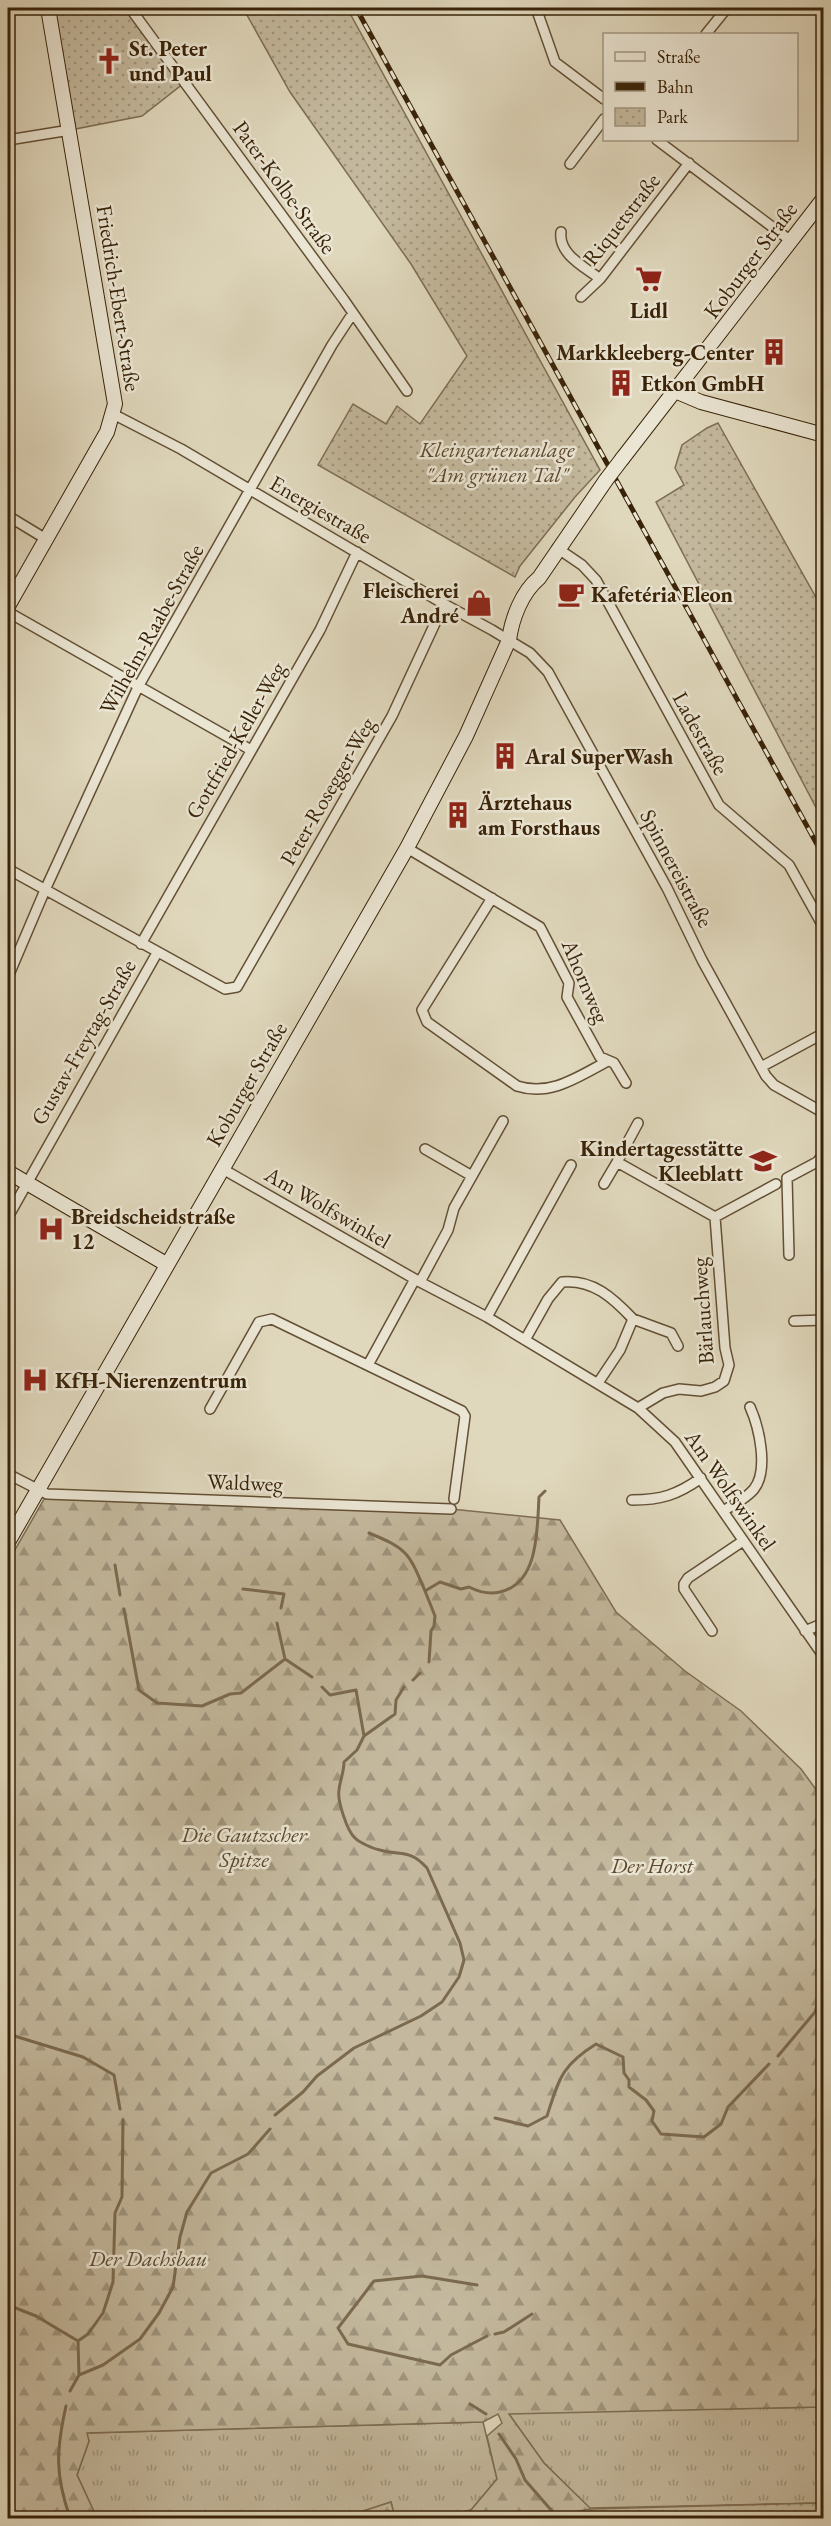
<svg xmlns="http://www.w3.org/2000/svg" width="831" height="2526" font-family="'EB Garamond',serif">
  <style>
    .grass { fill: url(#grass-tufts); stroke: #7e6e53; stroke-width: 1.5 }
    .forest { fill: url(#forest-firs); stroke: #7e6e53; stroke-width: 1.5 }
    .park { fill: url(#park-dots); stroke: #7e6e53; stroke-width: 1.5 }
    .lines { fill: none; stroke-linecap: round; stroke-linejoin: round }
    .stream { stroke: #7b6a4f; stroke-width: 3 }
    .street-casing { stroke: #635035; stroke-width: 12 }
    .secondary-casing { stroke: #392308; stroke-width: 16 }
    .street { stroke: #ebe6d4; stroke-width: 9 }
    .secondary { stroke: #ebe6d4; stroke-width: 14 }
    .rail-casing { stroke: #392308; stroke-width: 5 }
    .rail { stroke: #ebe6d4; stroke-width: 3; stroke-dasharray: 9; stroke-linecap: butt }
    .secondary-bridge-casing { stroke: #392308; stroke-width: 16; stroke-linecap: butt }
    .secondary-bridge { stroke: #ebe6d4; stroke-width: 14 }
    .labels { text-anchor: middle; stroke-width: 5; stroke-linejoin: round; paint-order: stroke }
    .poi-label { font-size: 22px; font-weight: bold; fill: #392308; stroke: #ebe6d4; text-anchor: start }
    .street-label { font-size: 22px; fill: #392308; stroke: #ebe6d4 }
    .park-label { font-size: 22px; font-style: italic; fill: #5c482e; stroke: #ebe6d4 }
  </style>
  <defs>
    <pattern id="grass-tufts" width="24" height="20" patternUnits="userSpaceOnUse" patternTransform="scale(1.5)"><rect width="24" height="20" fill="#c4b99e"/><path d="M3 7l-1-3M5 7V3M7 7l1-3M15 17l-1-3M17 17v-4M19 17l1-3" fill="none" stroke="#a0967f"/></pattern>
    <pattern id="forest-firs" width="22" height="20" patternUnits="userSpaceOnUse" patternTransform="scale(1.5)"><rect width="22" height="20" fill="#c4b99e"/><path d="M5 1l3.5 6h-7zM16 11l3.5 6h-7z" fill="#a0967f"/></pattern>
    <pattern id="park-dots" width="8" height="8" patternUnits="userSpaceOnUse" patternTransform="scale(1.5)"><rect width="8" height="8" fill="#c4b99e"/><path d="M2 2h.1M6 6h.1" fill="none" stroke="#a0967f" stroke-width="1.8" stroke-linecap="round"/></pattern>
  </defs>
  <rect width="100%" height="100%" fill="#e0d8bd"/>
  <filter id="stains"><feTurbulence type="fractalNoise" baseFrequency=".00333" numOctaves="4"/><feColorMatrix values="0 0 0 0 .2 0 0 0 0 .09 0 0 0 0 .02 0 0 0 .5 -.17"/></filter>
  <radialGradient id="worn" r=".72"><stop offset=".6" stop-color="#630" stop-opacity="0"/><stop offset="1" stop-color="#630" stop-opacity=".3"/></radialGradient>
  <path class="grass" d="M 823,2407 L 823,2503 L 590,2509 L 544,2463 L 508,2413 Z
    M 483,2422 L 497,2479 L 471,2510 L 438,2518 L 395,2518 L 391,2502 L 360,2512 L 360,2518 L 97,2518 L 77,2475 L 89,2441 L 86,2433 Z"/>
  <path class="forest" d="M 47,1494 L 451,1509 L 560,1520 L 616,1612 L 685,1671 L 741,1711 L 801,1769 L 823,1799 L 823,2407 L 509,2414 L 544,2463 L 590,2508 L 823,2503 L 823,2518 L 438,2518 L 471,2510 L 497,2479 L 487,2436 L 502,2423 L 498,2414 L 483,2422 L 87,2433 L 89,2441 L 77,2475 L 97,2518 L 8,2518 L 8,1562 Z
    M 391,2502 L 395,2518 L 360,2518 L 360,2512 Z"/>
  <path class="park" d="M 48,8 L 130,8 L 184,83 L 142,116 L 70,130 Z
    M 243,8 L 347,8 L 600,470 L 575,497 L 520,566 L 515,577 L 318,465 L 353,404 L 386,424 L 397,406 L 420,424 L 467,356 L 411,264 L 290,92 Z
    M 718,423 L 823,610 L 823,821 L 656,502 L 684,485 L 675,468 L 682,445 L 707,428 Z
    M 823,2503 L 823,2518 L 542,2518 L 590,2509 Z"/>
  <g class="lines">
    <path class="stream" d="M 369,1533 C 408,1549 409,1553 425,1591
      M 115,1565 L 120,1595
      M 243,1589 L 284,1594 L 281,1608
      M 124,1609 L 139,1690 L 157,1703 L 202,1706 L 230,1694 L 241,1693 L 285,1659 L 312,1677
      M 277,1623 L 285,1659
      M 429,1662 L 431,1631 L 434,1626 L 435,1616 L 425,1591 L 440,1582 L 461,1589 L 469,1587 C 479,1592 489,1595 500,1592 C 539,1583 537,1530 539,1497 L 545,1491
      M 413,1680 L 420,1673
      M 322,1687 L 330,1695 L 356,1690 L 364,1736
      M 8,2034 L 83,2057 L 114,2075 L 120,2109
      M 778,2056 L 815,2012 L 819,1999
      M 275,2115 L 303,2092 L 317,2076 L 354,2048 L 421,2016 L 442,2002 L 459,1977 L 464,1960 L 460,1943 L 427,1868 C 410,1849 402,1856 380,1850 C 374,1849 360,1843 355,1838 C 347,1831 337,1800 339,1790 C 340,1780 344,1772 344,1762 L 357,1750 L 364,1736 L 395,1714 L 396,1700 L 404,1687
      M 495,2118 L 528,2126 L 547,2116 C 559,2079 561,2066 596,2044 L 623,2057 L 624,2073 L 629,2080 L 629,2087 L 646,2100 L 654,2111 L 652,2121 L 661,2134 L 704,2137 L 721,2124 L 728,2107 L 769,2064
      M 477,2285 L 422,2276 L 374,2281 L 338,2328 L 348,2344 L 440,2365 L 451,2355 L 487,2336
      M 8,2305 L 36,2316 L 78,2341
      M 495,2334 L 504,2332 L 532,2314
      M 79,2375 L 78,2341 L 88,2334 L 103,2313 L 113,2282 L 115,2213 L 122,2197 L 123,2120
      M 70,2391 L 79,2375 L 103,2365 L 140,2339 L 159,2313 L 173,2287 L 180,2237 L 187,2212 L 211,2173 L 248,2154 L 270,2129
      M 470,2404 L 486,2414
      M 66,2406 C 56,2451 55,2474 70,2518
      M 499,2434 L 516,2459 L 525,2480 L 558,2518"/>
    <defs>
      <path id="street" d="M 130,8 L 344,300 L 407,391
        M 536,8 L 555,62 L 604,99
        M 706,34 L 727,8
        M 8,140 L 70,130
        M 657,140 L 791,241
        M 570,164 L 604,119
        M 561,232 C 558,254 585,267 600,279
        M 581,297 L 600,279 L 689,163
        M 113,414 L 181,449 L 444,604 L 492,630 L 530,653 L 548,672 L 667,888 L 702,960 L 766,1076 L 774,1085 L 824,1113
        M 8,516 L 46,539
        M 557,548 L 582,565 L 596,580 L 719,805 L 789,865 L 824,928
        M 8,612 L 251,750
        M 407,848 L 540,927 L 569,983 L 567,997 L 600,1057 L 614,1063 L 626,1083
        M 8,869 L 225,989 L 237,987 L 392,716 L 444,604
        M 492,898 L 422,1010 L 427,1022 L 517,1086 C 551,1097 579,1076 608,1061
        M 141,944 L 320,630 L 357,552
        M 8,977 L 45,890 L 138,687 L 332,345 L 353,313
        M 761,1067 L 824,1033
        M 425,1149 L 472,1176
        M 617,1162 L 638,1123
        M 221,1168 L 420,1282 L 487,1317 L 638,1408 L 675,1442 L 824,1657
        M 604,1184 L 617,1162 L 715,1217 L 725,1348 L 729,1365 L 724,1381 L 715,1387 L 701,1391 L 679,1389 L 663,1393 L 638,1408
        M 8,1217 L 157,953
        M 715,1217 L 776,1184
        M 789,1255 L 787,1178 L 817,1162 L 824,1154
        M 420,1282 L 448,1230 L 454,1208 L 503,1121
        M 487,1317 L 571,1165
        M 633,1319 L 671,1333 L 678,1346
        M 794,1321 L 824,1320
        M 525,1340 L 548,1299 L 562,1282 C 593,1279 613,1298 633,1319 L 620,1350 L 598,1383
        M 368,1365 L 415,1279
        M 210,1409 L 259,1322 L 272,1319 L 462,1411 L 465,1416 L 454,1499
        M 8,1474 L 47,1494 L 451,1509
        M 632,1500 C 661,1500 677,1495 701,1478
        M 723,1511 C 733,1505 747,1498 754,1489 C 769,1470 759,1427 750,1407
        M 712,1631 L 684,1589 L 684,1584 L 688,1578 L 743,1541
        M 805,1631 L 824,1623"/>
      <path id="secondary" d="M 675,391 L 701,402 L 824,435
        M 622,459 L 824,198
        M 8,606 L 107,432 L 115,404 L 48,8
        M 8,1172 L 166,1264
        M 8,1542 L 407,848 L 466,736 L 509,640 C 512,618 522,592 539,578 L 606,480"/>
    </defs>
    <use href="#street" class="street-casing"/>
    <use href="#secondary" class="secondary-casing"/>
    <use href="#street" class="street"/>
    <use href="#secondary" class="secondary"/>
    <defs>
      <path id="rail" d="M 356,8 L 824,857"/>
    </defs>
    <use href="#rail" class="rail-casing"/>
    <use href="#rail" class="rail"/>
    <defs>
      <path id="secondary-bridge" d="M 606,480 L 622,459"/>
    </defs>
    <use href="#secondary-bridge" class="secondary-bridge-casing"/>
    <use href="#secondary-bridge" class="secondary-bridge"/>
  </g>
  <defs>
    <symbol id="church-bare" viewBox="-9 -9 18 18"><path d="M-1.2-6h2.4v3.5h3.3v2.4h-3.3V6h-2.4V-.1h-3.3v-2.4h3.3Z" fill="#8f2418" stroke="#ebe6d4" stroke-width="2.5" paint-order="stroke"/></symbol>
    <symbol id="supermarket-bare" viewBox="-9 -9 18 18"><path d="M-6-5.5h2.5l.6 2H6L4.5 2H-2.5L-4.4-4H-6ZM-1.5 3.2a1.3 1.3 0 1 0 .1 0ZM3 3.2a1.3 1.3 0 1 0 .1 0Z" fill="#8f2418" stroke="#ebe6d4" stroke-width="2.5" paint-order="stroke"/></symbol>
    <symbol id="building-bare" viewBox="-9 -9 18 18"><path d="M-4-6H4V6H1V3H-1V6H-4ZM-2.5-4.3h1.7v1.8h-1.7ZM.8-4.3h1.7v1.8H.8ZM-2.5-1h1.7V.8h-1.7ZM.8-1h1.7V.8H.8Z" fill="#8f2418" stroke="#ebe6d4" stroke-width="2.5" paint-order="stroke"/></symbol>
    <symbol id="cafe-bare" viewBox="-9 -9 18 18"><path d="M-5.5-4.5H6V0H3Q3 3.5 0 3.5H-2.5Q-5.5 3.5-5.5 0ZM3-3.2v2h1.7v-2ZM-6 4.5H4V6H-6Z" fill="#8f2418" stroke="#ebe6d4" stroke-width="2.5" paint-order="stroke"/></symbol>
    <symbol id="shop-bare" viewBox="-9 -9 18 18"><path d="M-5-2.5h2.3a2.7 3.5 0 0 1 5.4 0H5L5.5 6h-11ZM-1.5-2.5h3a1.5 2.3 0 0 0-3 0Z" fill="#8f2418" stroke="#ebe6d4" stroke-width="2.5" paint-order="stroke"/></symbol>
    <symbol id="school-bare" viewBox="-9 -9 18 18"><path d="M0-5L7-2L0 1L-7-2ZM-4 1L0 2.5L4 1V4Q0 6-4 4Z" fill="#8f2418" stroke="#ebe6d4" stroke-width="2.5" paint-order="stroke"/></symbol>
    <symbol id="hospital-bare" viewBox="-9 -9 18 18"><path d="M-5-5h3v3.5h4V-5h3V5h-3V1.5h-4V5h-3Z" fill="#8f2418" stroke="#ebe6d4" stroke-width="2.5" paint-order="stroke"/></symbol>
  </defs>
  <g fill-rule="evenodd">
    <use href="#church-bare" x="90" y="42" width="38" height="38"/>
    <use href="#supermarket-bare" x="630" y="260" width="38" height="38"/>
    <use href="#building-bare" x="755" y="333" width="38" height="38"/>
    <use href="#building-bare" x="602" y="364" width="38" height="38"/>
    <use href="#cafe-bare" x="552" y="575" width="38" height="38"/>
    <use href="#shop-bare" x="460" y="584" width="38" height="38"/>
    <use href="#building-bare" x="486" y="737" width="38" height="38"/>
    <use href="#building-bare" x="439" y="796" width="38" height="38"/>
    <use href="#school-bare" x="744" y="1142" width="38" height="38"/>
    <use href="#hospital-bare" x="32" y="1210" width="38" height="38"/>
    <use href="#hospital-bare" x="16" y="1361" width="38" height="38"/>
  </g>
  <g class="labels">
    <g class="poi-label">
      <text x="129" y="56">St. Peter<tspan x="129" dy="25">und Paul</tspan></text>
      <text x="649" y="318" text-anchor="middle">Lidl</text>
      <text x="754" y="360" text-anchor="end">Markkleeberg-Center</text>
      <text x="641" y="391">Etkon GmbH</text>
      <text x="459" y="598" text-anchor="end">Fleischerei<tspan x="459" dy="25">André</tspan></text>
      <text x="591" y="602">Kafetéria Eleon</text>
      <text x="525" y="764">Aral SuperWash</text>
      <text x="478" y="810">Ärztehaus<tspan x="478" dy="25">am Forsthaus</tspan></text>
      <text x="743" y="1156" text-anchor="end">Kindertagesstätte<tspan x="743" dy="25">Kleeblatt</tspan></text>
      <text x="71" y="1224">Breidscheidstraße<tspan x="71" dy="25">12</tspan></text>
      <text x="55" y="1388">KfH-Nierenzentrum</text>
    </g>
    <g class="street-label">
      <text transform="translate(285 187) rotate(54)" y="8">Pater-Kolbe-Straße</text>
      <text transform="translate(621 219) rotate(-52)" y="8">Riquetstraße</text>
      <text transform="translate(750 260) rotate(-53)" y="8">Koburger Straße</text>
      <text transform="translate(119 298) rotate(81)" y="8">Friedrich-Ebert-Straße</text>
      <text transform="translate(321 509) rotate(30)" y="8">Energiestraße</text>
      <text transform="translate(151 629) rotate(-61)" y="8">Wilhelm-Raabe-Straße</text>
      <text transform="translate(701 733) rotate(61)" y="8">Ladestraße</text>
      <text transform="translate(235 740) rotate(-60)" y="8">Gottfried-Keller-Weg</text>
      <text transform="translate(327 791) rotate(-60)" y="8">Peter-Rosegger-Weg</text>
      <text transform="translate(677 868) rotate(62)" y="8">Spinnereistraße</text>
      <text transform="translate(586 981) rotate(67)" y="8">Ahornweg</text>
      <text transform="translate(83 1042) rotate(-60)" y="8">Gustav-Freytag-Straße</text>
      <text transform="translate(246 1084) rotate(-60)" y="8">Koburger Straße</text>
      <text transform="translate(328 1207) rotate(30)" y="8">Am Wolfswinkel</text>
      <text transform="translate(702 1311) rotate(-94)" y="8">Bärlauchweg</text>
      <text transform="translate(245 1482) rotate(2)" y="8">Waldweg</text>
      <text transform="translate(731 1490) rotate(55)" y="8">Am Wolfswinkel</text>
    </g>
    <g class="park-label">
      <text x="497" y="457">Kleingartenanlage<tspan x="497" dy="25">"Am grünen Tal"</tspan></text>
      <text x="244" y="1842">Die Gautzscher<tspan x="244" dy="25">Spitze</tspan></text>
      <text x="652" y="1873">Der Horst</text>
      <text x="148" y="2266">Der Dachsbau</text>
    </g>
  </g>
  <rect width="831" height="2526" fill="none" stroke="#e0d8bd" stroke-width="30"/>
  <rect x="9" y="9" width="813" height="2508" fill="none" stroke="#392308" stroke-width="3"/>
  <rect x="15" y="15" width="801" height="2496" fill="none" stroke="#392308" stroke-width="1.5"/>
  <rect x="603" y="33" width="195" height="108" fill="#ebe6d4" stroke="#a49882" stroke-width="1.5"/>
  <rect x="615" y="52" width="30" height="9" fill="#ebe6d4" stroke="#a49882" stroke-width="1.5"/>
  <text x="657" y="63" font-size="18" fill="#392308">Straße</text>
  <rect x="615" y="82" width="30" height="9" fill="#392308" stroke="#a49882" stroke-width="1.5"/>
  <text x="657" y="93" font-size="18" fill="#392308">Bahn</text>
  <rect x="615" y="108" width="30" height="18" fill="url(#park-dots)" stroke="#a49882" stroke-width="1.5"/>
  <text x="657" y="123" font-size="18" fill="#392308">Park</text>
  <rect width="100%" height="100%" filter="url(#stains)"/>
  <rect width="100%" height="100%" fill="url(#worn)"/>
</svg>
